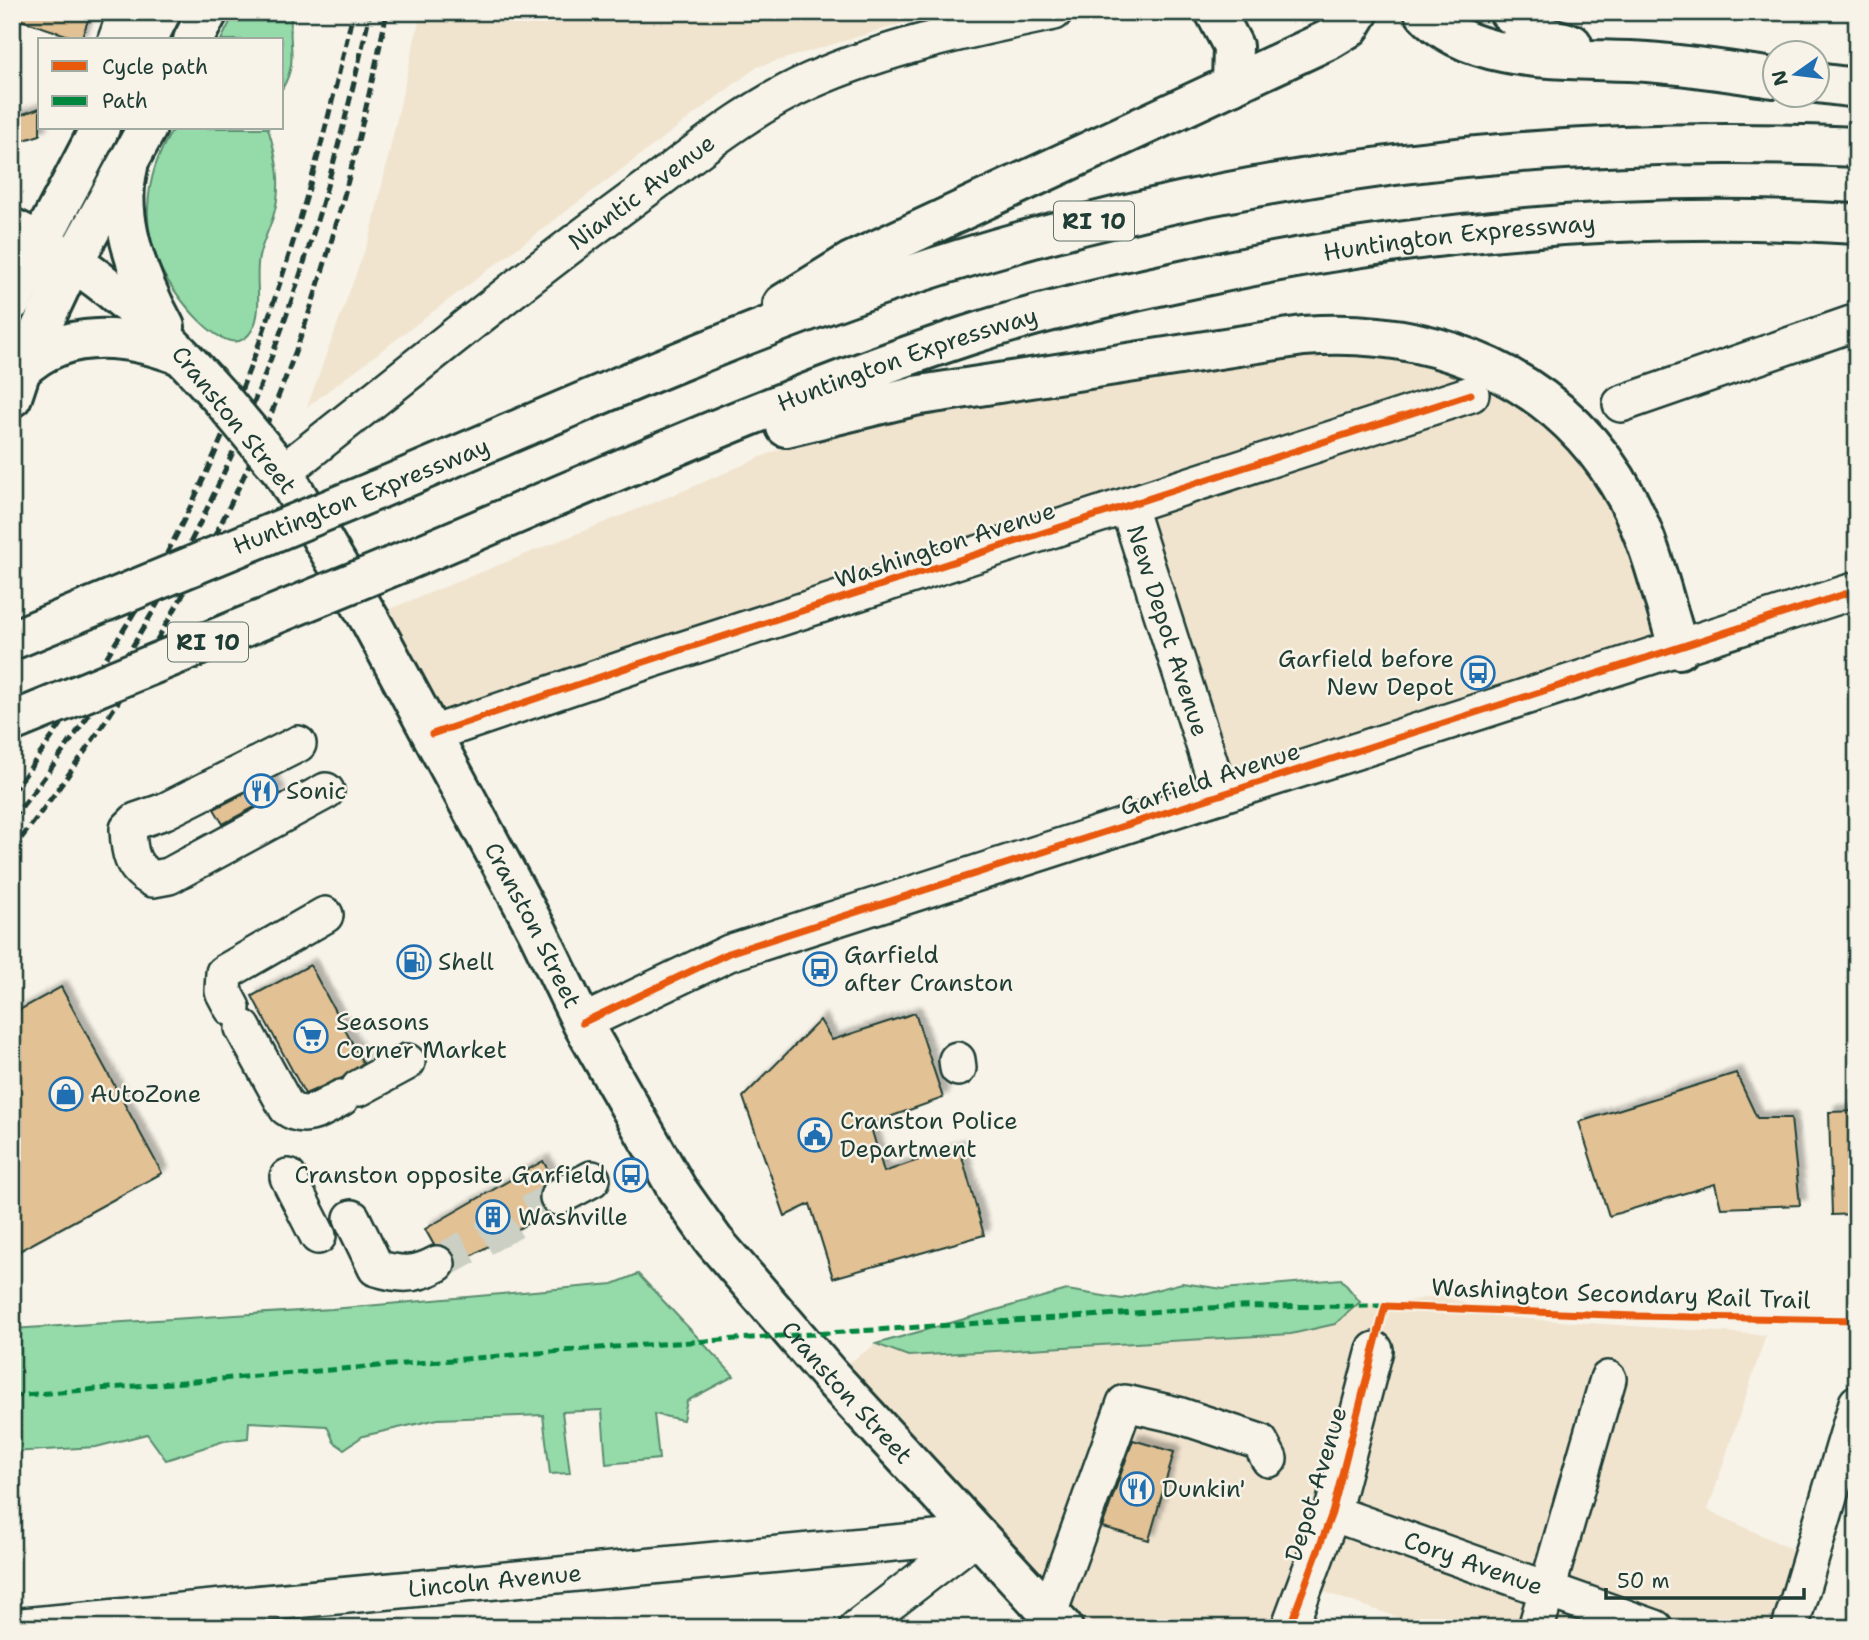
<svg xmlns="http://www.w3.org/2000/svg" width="1869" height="1640" font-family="'Shantell Sans',sans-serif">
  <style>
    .built { fill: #f1e4cf }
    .green { fill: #94dba9; stroke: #5a8c6e; stroke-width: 2 }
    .building { fill: #e2c194; stroke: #1f3d34; stroke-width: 2; filter: url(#shadow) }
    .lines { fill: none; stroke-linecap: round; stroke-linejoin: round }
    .minor-tunnel { stroke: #cccfc4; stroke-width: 35; stroke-dasharray: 35 18; stroke-linecap: butt }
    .minor-casing { stroke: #1f3d34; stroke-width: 40 }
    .major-casing { stroke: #1f3d34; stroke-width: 44 }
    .highway-casing { stroke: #1f3d34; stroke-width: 44 }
    .minor { stroke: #f7f3e8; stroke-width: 35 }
    .major { stroke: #f7f3e8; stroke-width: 38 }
    .highway { stroke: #f7f3e8; stroke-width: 38 }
    .rail { stroke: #1f3d34; stroke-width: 5; stroke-dasharray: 10 5; stroke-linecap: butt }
    .major-bridge-casing { stroke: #1f3d34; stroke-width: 44; stroke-linecap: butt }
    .highway-bridge-casing { stroke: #1f3d34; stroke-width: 44; stroke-linecap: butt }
    .major-bridge { stroke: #f7f3e8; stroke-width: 38 }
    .highway-bridge { stroke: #f7f3e8; stroke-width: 38 }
    .quiet { stroke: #00873e; stroke-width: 5; stroke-dasharray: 10 5; stroke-linecap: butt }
    .cycleway-casing { stroke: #f7f3e8; stroke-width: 11 }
    .cycleway { stroke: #e8590c; stroke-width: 7 }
    .labels { text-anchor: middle; stroke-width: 5; stroke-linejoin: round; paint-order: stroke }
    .shield { fill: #f7f3e8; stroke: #60746a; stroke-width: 2 }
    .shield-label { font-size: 23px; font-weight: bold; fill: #1f3d34 }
    .street-label { font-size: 24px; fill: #1f3d34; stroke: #f7f3e8 }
    .poi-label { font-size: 24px; fill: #1f3d34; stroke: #f7f3e8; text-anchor: start }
  </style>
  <defs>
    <filter id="shadow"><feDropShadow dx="6" dy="-6" stdDeviation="2" flood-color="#0004"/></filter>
  </defs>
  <rect width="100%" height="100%" fill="#f7f3e8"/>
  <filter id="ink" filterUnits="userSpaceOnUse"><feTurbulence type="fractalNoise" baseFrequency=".0143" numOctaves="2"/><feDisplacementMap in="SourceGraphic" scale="14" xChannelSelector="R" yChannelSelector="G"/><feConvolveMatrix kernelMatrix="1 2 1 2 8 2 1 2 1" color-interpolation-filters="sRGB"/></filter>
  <g filter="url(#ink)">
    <path class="built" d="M 421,12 L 941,12 L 757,67 L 307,407 L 371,233 Z
      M 1414,333 L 1593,433 L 1664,640 L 1234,788 L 1138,503 L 445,732 L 377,614 L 690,488 L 905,394 Z
      M 1443,1295 L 1501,1317 L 1766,1335 L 1708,1510 L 1815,1560 L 1790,1628 L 1399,1628 L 1400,1618 L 1303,1585 L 1288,1628 L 1063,1628 L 828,1371 L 853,1360 L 876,1344 L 908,1356 L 1291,1334 L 1335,1324 L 1360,1302 L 1383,1305 Z"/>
    <path class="green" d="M 235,12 L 292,12 C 286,43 300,59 282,89 L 282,40 L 221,40 Z
      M 174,128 L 268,128 C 277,158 283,186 273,217 C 269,230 262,243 259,257 C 254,280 264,310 252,330 C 228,372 168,286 159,265 C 152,248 147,226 148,208 C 149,178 158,152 174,128 Z
      M 638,1274 L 734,1376 L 687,1401 L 683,1420 L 654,1414 L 659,1459 L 606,1464 L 602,1410 L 562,1412 L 570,1473 L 550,1474 L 543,1415 L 438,1419 L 363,1436 L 344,1449 L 334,1442 L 327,1426 L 249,1422 L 248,1438 L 224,1441 L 166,1460 L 147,1434 L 96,1447 L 12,1452 L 12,1329 L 332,1309 L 613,1284 Z
      M 1341,1279 L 1360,1302 L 1335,1324 L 1291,1334 L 908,1356 L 876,1344 L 1067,1290 L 1122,1299 L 1182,1283 L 1223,1289 Z"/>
    <path class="building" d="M 12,12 L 91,12 L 81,40 L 12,17 Z
      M 40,108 L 40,135 L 12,144 L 12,118 Z
      M 271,780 L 279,794 L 223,824 L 214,809 Z
      M 310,965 L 363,1063 L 342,1078 L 305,1094 L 252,996 Z
      M 61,987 L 162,1173 L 12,1255 L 12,1014 Z
      M 915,1013 L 943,1098 L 870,1124 L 884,1172 L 959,1146 L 984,1235 L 833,1278 L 810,1204 L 785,1216 L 743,1097 L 820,1020 L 832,1040 Z
      M 1736,1073 L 1757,1118 L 1791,1118 L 1800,1205 L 1721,1208 L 1715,1184 L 1609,1216 L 1579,1122 Z
      M 1857,1111 L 1857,1214 L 1832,1215 L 1829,1112 Z
      M 543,1161 L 552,1177 L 541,1186 L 538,1196 L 540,1206 L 546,1213 L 457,1264 L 449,1248 L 434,1245 L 425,1229 Z
      M 1133,1440 L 1174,1452 L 1149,1540 L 1102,1527 Z"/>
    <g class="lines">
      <path class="minor-tunnel" d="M 437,1264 L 558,1197"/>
      <defs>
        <g id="minor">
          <path d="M 116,40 L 126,12"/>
          <path d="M 1621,404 L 1857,322"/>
          <path id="s1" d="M 283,472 C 401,379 517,284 638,195 C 693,155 747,109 810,81 C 886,47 972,29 1054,12"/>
          <path id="s2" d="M 1128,507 L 1220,795"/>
          <path d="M 432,734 L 635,665 L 1471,394"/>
          <path d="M 298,744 L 165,811 L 136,821 L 128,829 C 129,852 131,868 153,879 L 169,876 L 326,791"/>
          <path d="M 232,1008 L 223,991 L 224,973 L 325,915"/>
          <path d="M 582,1023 L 729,953 L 1857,590"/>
          <path d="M 243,1028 L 287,1108 C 306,1122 323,1108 341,1098"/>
          <path d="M 957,1060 L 958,1068"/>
          <path d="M 359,1088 L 407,1062"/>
          <path d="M 288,1177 L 318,1236"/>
          <path d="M 558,1197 L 592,1179"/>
          <path d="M 352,1218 L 376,1268 C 400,1275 415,1276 437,1264"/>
          <path id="s3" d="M 1332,1513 L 1655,1628"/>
          <path d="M 1049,1613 L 1125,1403 L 1178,1415 L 1260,1442 L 1269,1459"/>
          <path id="s4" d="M 12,1627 L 978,1535"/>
          <path d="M 857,1628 L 978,1535"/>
          <path d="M 1289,1628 L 1332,1513 L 1375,1350"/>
          <path d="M 1536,1628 L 1608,1379"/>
          <path d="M 1790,1628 L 1857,1403"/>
        </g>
        <g id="major">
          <path d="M 147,40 L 161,12"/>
          <path d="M 193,40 L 208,12"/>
          <path d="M 128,167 C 115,220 140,281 165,327"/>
          <path d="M 12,228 C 98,267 158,328 220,397"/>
          <path d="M 41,241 L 100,128"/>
          <path d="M 21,370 C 65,327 127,335 180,355"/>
          <path d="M 12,397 L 21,370 L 64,279 L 147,128"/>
          <path id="s5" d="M 271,458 L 283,472 L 370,620 L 538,932 L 582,1023 L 677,1189 L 714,1241 L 832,1378 L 1063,1628"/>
        </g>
        <g id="highway">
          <path d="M 1215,12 L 1233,46 L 1232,85"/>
          <path d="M 1424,12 C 1473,68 1579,57 1647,62 C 1690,65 1732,72 1774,78"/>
          <path d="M 1509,12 L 1536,34 L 1572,44"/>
          <path d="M 1816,83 L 1857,88"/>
          <path d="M 12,301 L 41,241"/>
          <path d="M 783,304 L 851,262 L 1330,39 L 1350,27 L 1359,12"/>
          <path d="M 786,427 L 914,396 L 1303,336 C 1435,326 1561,376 1627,498 C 1652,545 1663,599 1679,649"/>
          <path d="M 374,491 C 540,421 705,346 875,287 C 1192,178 1522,131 1857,147"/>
          <path id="s6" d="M 403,562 C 589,484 775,399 966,336 C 1033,314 1103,298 1172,283 C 1397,232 1626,210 1857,224"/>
        </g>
      </defs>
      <use href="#minor" class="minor-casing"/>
      <use href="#major" class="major-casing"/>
      <use href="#highway" class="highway-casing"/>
      <use href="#minor" class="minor"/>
      <use href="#major" class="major"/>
      <use href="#highway" class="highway"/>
      <path class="rail" d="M 12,793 C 67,717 122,640 165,557 C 256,384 311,202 353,12
        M 12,819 C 206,576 305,313 370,12
        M 12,850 C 131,698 230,531 296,350 C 336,240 363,126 387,12"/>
      <defs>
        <path id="major-bridge" d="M 220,397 L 271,458"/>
        <path id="highway-bridge" d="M 12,640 L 374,491
          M 12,722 L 403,562"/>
      </defs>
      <use href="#major-bridge" class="major-bridge-casing"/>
      <use href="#highway-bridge" class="highway-bridge-casing"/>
      <use href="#major-bridge" class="major-bridge"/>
      <use href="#highway-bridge" class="highway-bridge"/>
      <path class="quiet" d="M 12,1396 L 599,1348 L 1225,1307 L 1385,1306"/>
      <defs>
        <path id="cycleway" d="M 432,734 L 635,665 L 1471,394
          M 582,1023 L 729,953 L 1857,590
          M 1289,1628 L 1332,1513 L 1385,1306 L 1635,1316 L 1857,1320"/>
      </defs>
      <use href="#cycleway" class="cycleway-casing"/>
      <use href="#cycleway" class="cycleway"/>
    </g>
  </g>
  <defs>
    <symbol id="bus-ring" viewBox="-11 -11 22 22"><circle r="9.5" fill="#f7f3e8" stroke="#1f6fb2" stroke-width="1.5"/><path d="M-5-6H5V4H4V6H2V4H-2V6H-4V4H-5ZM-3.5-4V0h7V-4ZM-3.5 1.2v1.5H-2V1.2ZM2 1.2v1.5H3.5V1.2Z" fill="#1f6fb2"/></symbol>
    <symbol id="restaurant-ring" viewBox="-11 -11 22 22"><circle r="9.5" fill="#f7f3e8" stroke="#1f6fb2" stroke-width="1.5"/><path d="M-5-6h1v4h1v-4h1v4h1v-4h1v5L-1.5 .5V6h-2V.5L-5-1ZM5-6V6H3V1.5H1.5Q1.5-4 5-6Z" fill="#1f6fb2"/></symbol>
    <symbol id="fuel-ring" viewBox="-11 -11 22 22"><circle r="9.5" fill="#f7f3e8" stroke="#1f6fb2" stroke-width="1.5"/><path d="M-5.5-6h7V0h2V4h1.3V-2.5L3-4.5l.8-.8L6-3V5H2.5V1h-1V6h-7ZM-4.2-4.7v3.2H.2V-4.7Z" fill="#1f6fb2"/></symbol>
    <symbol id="supermarket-ring" viewBox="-11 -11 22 22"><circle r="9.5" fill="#f7f3e8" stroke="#1f6fb2" stroke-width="1.5"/><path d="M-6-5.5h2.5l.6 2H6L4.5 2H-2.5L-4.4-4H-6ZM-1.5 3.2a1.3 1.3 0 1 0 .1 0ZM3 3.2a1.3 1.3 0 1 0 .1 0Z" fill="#1f6fb2"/></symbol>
    <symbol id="shop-ring" viewBox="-11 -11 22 22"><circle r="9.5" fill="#f7f3e8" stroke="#1f6fb2" stroke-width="1.5"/><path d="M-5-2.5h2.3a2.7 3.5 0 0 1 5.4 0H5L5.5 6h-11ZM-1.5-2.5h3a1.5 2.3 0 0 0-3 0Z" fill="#1f6fb2"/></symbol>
    <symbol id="civic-ring" viewBox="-11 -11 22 22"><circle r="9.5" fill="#f7f3e8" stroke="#1f6fb2" stroke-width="1.5"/><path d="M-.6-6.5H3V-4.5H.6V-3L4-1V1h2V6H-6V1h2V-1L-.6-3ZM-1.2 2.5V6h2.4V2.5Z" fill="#1f6fb2"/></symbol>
    <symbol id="building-ring" viewBox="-11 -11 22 22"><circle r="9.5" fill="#f7f3e8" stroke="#1f6fb2" stroke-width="1.5"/><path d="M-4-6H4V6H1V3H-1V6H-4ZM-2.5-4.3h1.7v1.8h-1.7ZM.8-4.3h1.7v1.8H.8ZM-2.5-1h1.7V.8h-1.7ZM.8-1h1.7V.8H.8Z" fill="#1f6fb2"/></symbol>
  </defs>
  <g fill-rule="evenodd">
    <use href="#bus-ring" x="1459" y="654" width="38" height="38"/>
    <use href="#restaurant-ring" x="242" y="772" width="38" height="38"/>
    <use href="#fuel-ring" x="395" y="943" width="38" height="38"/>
    <use href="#bus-ring" x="801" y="950" width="38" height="38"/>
    <use href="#supermarket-ring" x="292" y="1017" width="38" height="38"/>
    <use href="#shop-ring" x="47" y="1075" width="38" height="38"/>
    <use href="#civic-ring" x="796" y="1116" width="38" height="38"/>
    <use href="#bus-ring" x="612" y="1156" width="38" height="38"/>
    <use href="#building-ring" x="474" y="1198" width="38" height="38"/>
    <use href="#restaurant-ring" x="1118" y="1470" width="38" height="38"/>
  </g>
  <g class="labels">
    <g class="shield">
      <rect x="1054" y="201.5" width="80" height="39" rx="5"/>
      <rect x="168" y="622.5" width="80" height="39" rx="5"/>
    </g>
    <g class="shield-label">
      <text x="1094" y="229">RI 10</text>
      <text x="208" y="650">RI 10</text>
    </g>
    <g class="street-label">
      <text dy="8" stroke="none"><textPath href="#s1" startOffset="455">Niantic Avenue</textPath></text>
      <text dy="8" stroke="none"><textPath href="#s6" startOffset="1111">Huntington Expressway</textPath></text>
      <text dy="8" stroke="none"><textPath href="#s6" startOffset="544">Huntington Expressway</textPath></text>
      <text transform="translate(234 420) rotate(51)" y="8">Cranston Street</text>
      <text transform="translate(361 496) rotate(-22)" y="8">Huntington Expressway</text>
      <text transform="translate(945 545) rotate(-18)" y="8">Washington Avenue</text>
      <text dy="8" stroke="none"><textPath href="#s2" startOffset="130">New Depot Avenue</textPath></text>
      <text transform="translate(1210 779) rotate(-18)" y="8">Garfield Avenue</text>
      <text dy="8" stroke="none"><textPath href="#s5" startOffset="536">Cranston Street</textPath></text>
      <text transform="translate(1621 1294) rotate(2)" y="8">Washington Secondary Rail Trail</text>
      <text dy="8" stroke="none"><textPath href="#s5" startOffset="1102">Cranston Street</textPath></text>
      <text transform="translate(1316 1484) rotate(-73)" y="8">Depot Avenue</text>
      <text dy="8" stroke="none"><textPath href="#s3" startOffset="150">Cory Avenue</textPath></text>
      <text dy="8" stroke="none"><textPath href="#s4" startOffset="485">Lincoln Avenue</textPath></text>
    </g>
    <g class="poi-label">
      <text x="1454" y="667" text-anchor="end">Garfield before<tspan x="1454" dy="28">New Depot</tspan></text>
      <text x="286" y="799">Sonic</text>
      <text x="844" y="963">Garfield<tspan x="844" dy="28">after Cranston</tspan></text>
      <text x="438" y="970">Shell</text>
      <text x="336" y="1030">Seasons<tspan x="336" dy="28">Corner Market</tspan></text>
      <text x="90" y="1102">AutoZone</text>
      <text x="840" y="1129">Cranston Police<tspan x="840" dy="28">Department</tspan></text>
      <text x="606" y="1183" text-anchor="end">Cranston opposite Garfield</text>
      <text x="518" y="1225">Washville</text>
      <text x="1162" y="1497">Dunkin'</text>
    </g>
  </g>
  <rect width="1869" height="1640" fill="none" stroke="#f7f3e8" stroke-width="42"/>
  <rect x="21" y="21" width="1827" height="1598" fill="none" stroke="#1f3d34" stroke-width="2.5" filter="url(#ink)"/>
  <rect x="38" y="38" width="245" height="91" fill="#f7f3e8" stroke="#a1aaa0" stroke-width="2"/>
  <rect x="52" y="61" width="35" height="10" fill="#e8590c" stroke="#a1aaa0" stroke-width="2"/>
  <text x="102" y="74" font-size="21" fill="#1f3d34">Cycle path</text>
  <rect x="52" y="96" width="35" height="10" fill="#00873e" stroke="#a1aaa0" stroke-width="2"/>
  <text x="102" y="108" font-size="21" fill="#1f3d34">Path</text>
  <g transform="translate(1796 74) rotate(256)"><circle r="33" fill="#f7f3e8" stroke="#a1aaa0" stroke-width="2"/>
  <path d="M0-5L12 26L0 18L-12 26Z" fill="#1f6fb2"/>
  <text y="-10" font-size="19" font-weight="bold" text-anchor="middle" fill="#1f3d34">N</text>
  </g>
  <path d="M1606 1588v10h198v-10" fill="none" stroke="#1f3d34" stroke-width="3.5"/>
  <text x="1617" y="1588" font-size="21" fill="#1f3d34" stroke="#f7f3e8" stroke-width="5" paint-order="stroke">50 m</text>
</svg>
